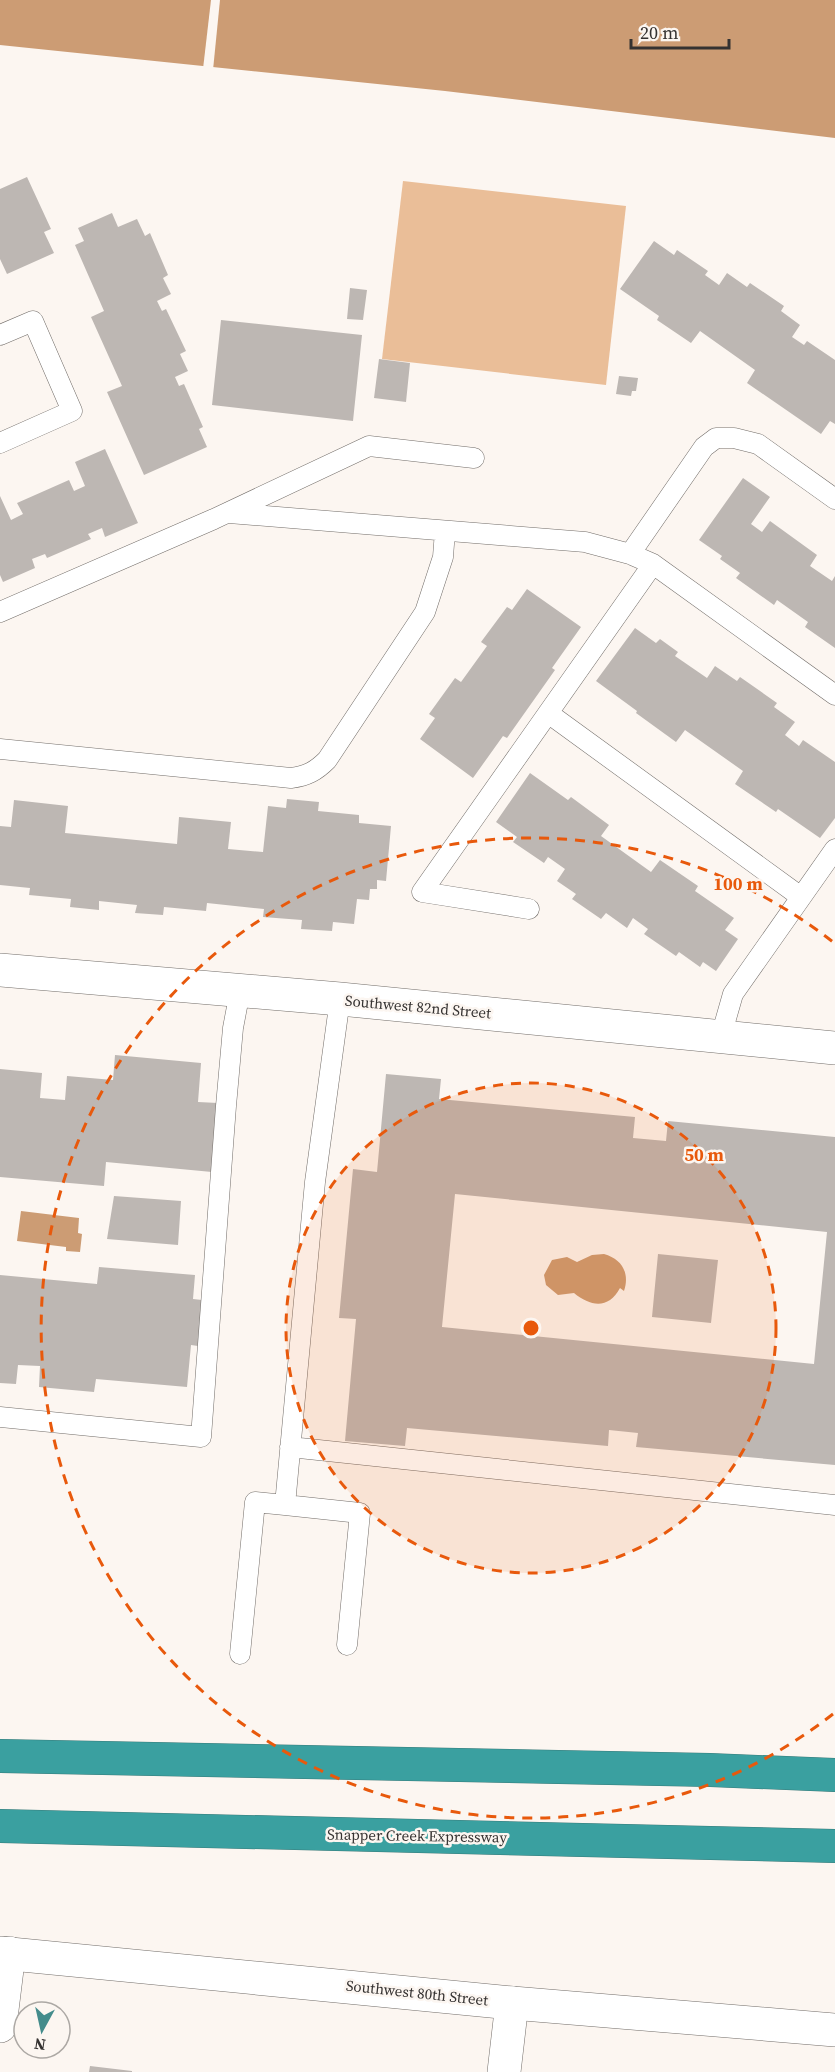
<svg xmlns="http://www.w3.org/2000/svg" width="835" height="2072" font-family="'Source Serif 4',serif">
  <style>
    .green { fill: #eabe98 }
    .water { fill: #cc9c74 }
    .pier { fill: #fcf6f1 }
    .building { fill: #bdb7b3; fill-rule: evenodd }
    .lines { fill: none; stroke-linecap: round; stroke-linejoin: round }
    .service-casing { stroke: #726d69; stroke-width: 21 }
    .minor-casing { stroke: #726d69; stroke-width: 34 }
    .tertiary-casing { stroke: #726d69; stroke-width: 34 }
    .motorway-casing { stroke: #387a79; stroke-width: 34 }
    .service { stroke: #fff; stroke-width: 20 }
    .minor { stroke: #fff; stroke-width: 33 }
    .tertiary { stroke: #fff; stroke-width: 33 }
    .motorway { stroke: #3aa0a0; stroke-width: 33 }
    .ring { fill: none; stroke: #e8590c; stroke-width: 3; stroke-dasharray: 10 8 }
    .labels { text-anchor: middle; stroke-width: 5; stroke-linejoin: round; paint-order: stroke }
    .street-label { font-size: 15px; fill: #353231; stroke: #fcf6f1 }
    .centre { fill: #e8590c; stroke: #fcf6f1; stroke-width: 3 }
    .ring-label { font-size: 18px; text-anchor: middle; font-weight: bold; fill: #e8590c; stroke: #fcf6f1; stroke-width: 5; stroke-linejoin: round; paint-order: stroke }
  </style>
  <rect width="100%" height="100%" fill="#fcf6f1"/>
  <path class="green" d="M 403,181 L 626,206 L 606,385 L 382,359 Z"/>
  <path class="water" d="M 0,0 L 835,0 L 835,138 L 445,91 L 0,45 Z
    M 21,1211 L 79,1218 L 78,1233 L 82,1234 L 80,1252 L 66,1251 L 66,1247 L 17,1241 Z
    M 604,1254 C 622,1259 630,1273 624,1291 L 620,1288 C 609,1309 591,1307 574,1293 L 558,1295 L 546,1285 L 544,1275 L 552,1260 L 567,1257 L 577,1262 L 592,1255 Z"/>
  <path class="pier" d="M 211,0 L 220,0 L 213,70 L 203,69 Z"/>
  <path class="building" d="M 27,177 L 51,229 L 44,232 L 54,253 L 7,274 L 0,259 L 0,189 Z
    M 112,213 L 118,227 L 137,219 L 145,236 L 150,233 L 168,275 L 163,278 L 171,294 L 157,301 L 162,311 L 166,309 L 186,351 L 180,354 L 188,371 L 175,377 L 179,386 L 184,384 L 203,427 L 199,429 L 207,447 L 144,475 L 107,392 L 122,386 L 91,317 L 104,311 L 75,245 L 84,241 L 78,228 Z
    M 654,241 L 674,255 L 677,250 L 708,271 L 705,275 L 719,285 L 727,273 L 747,287 L 750,283 L 784,306 L 781,311 L 800,325 L 792,337 L 804,345 L 807,341 L 835,360 L 835,424 L 830,421 L 821,434 L 747,383 L 755,370 L 700,331 L 691,343 L 657,320 L 659,316 L 620,289 Z
    M 350,288 L 367,290 L 363,320 L 347,319 Z
    M 221,320 L 362,335 L 353,421 L 212,405 Z
    M 379,359 L 410,363 L 406,402 L 374,398 Z
    M 619,376 L 638,378 L 636,391 L 632,391 L 631,396 L 616,394 Z
    M 105,449 L 138,523 L 105,537 L 102,528 L 88,534 L 91,539 L 47,558 L 45,554 L 32,559 L 35,568 L 3,582 L 0,575 L 0,496 L 11,520 L 23,514 L 17,503 L 69,480 L 74,491 L 85,486 L 75,462 Z
    M 743,478 L 770,497 L 751,524 L 762,532 L 770,521 L 817,555 L 810,566 L 832,581 L 835,576 L 835,648 L 805,627 L 808,622 L 777,600 L 774,605 L 736,578 L 740,573 L 720,559 L 722,556 L 699,540 Z
    M 527,589 L 581,627 L 552,668 L 555,670 L 507,738 L 503,736 L 473,778 L 420,739 L 435,718 L 429,714 L 455,678 L 461,682 L 487,646 L 481,642 L 507,607 L 512,610 Z
    M 635,628 L 656,643 L 660,639 L 678,652 L 675,656 L 707,678 L 715,666 L 737,681 L 740,677 L 777,703 L 774,707 L 795,722 L 785,735 L 799,746 L 803,740 L 835,762 L 835,818 L 820,838 L 778,809 L 776,812 L 735,784 L 743,771 L 685,730 L 676,742 L 636,713 L 637,711 L 596,681 Z
    M 530,773 L 568,800 L 571,797 L 609,825 L 601,836 L 651,872 L 660,860 L 698,886 L 695,891 L 734,918 L 725,930 L 738,939 L 716,971 L 703,962 L 700,967 L 679,952 L 676,956 L 644,934 L 648,929 L 633,918 L 627,928 L 606,913 L 601,919 L 572,899 L 576,894 L 557,881 L 565,869 L 548,857 L 544,863 L 513,842 L 517,837 L 496,822 Z
    M 287,799 L 319,802 L 318,811 L 359,815 L 359,823 L 391,826 L 386,881 L 377,880 L 377,889 L 370,889 L 369,900 L 357,899 L 354,924 L 333,922 L 332,931 L 301,929 L 302,920 L 263,917 L 264,909 L 207,903 L 206,911 L 164,907 L 163,915 L 135,913 L 137,905 L 99,901 L 99,910 L 70,907 L 71,899 L 29,895 L 30,888 L 0,885 L 0,826 L 11,827 L 14,800 L 68,806 L 65,833 L 177,844 L 179,817 L 231,822 L 228,849 L 263,852 L 268,806 L 286,808 Z
    M 115,1055 L 201,1063 L 198,1102 L 218,1103 L 212,1172 L 106,1162 L 104,1186 L 0,1177 L 0,1069 L 42,1073 L 40,1098 L 65,1100 L 67,1076 L 113,1080 Z
    M 386,1074 L 441,1079 L 439,1099 L 635,1117 L 633,1138 L 666,1141 L 668,1121 L 835,1137 L 835,1465 L 636,1447 L 638,1433 L 609,1430 L 608,1446 L 407,1428 L 405,1446 L 345,1441 L 356,1319 L 339,1318 L 353,1169 L 377,1172 ZM 455,1194 L 827,1232 L 814,1364 L 442,1327 Z
    M 114,1196 L 181,1201 L 178,1245 L 107,1239 Z
    M 658,1254 L 718,1260 L 711,1323 L 652,1317 Z
    M 99,1267 L 195,1275 L 193,1299 L 202,1300 L 198,1346 L 191,1345 L 187,1387 L 96,1379 L 94,1392 L 39,1387 L 40,1366 L 18,1365 L 16,1384 L 0,1383 L 0,1275 L 97,1284 Z
    M 90,2066 L 132,2071 L 132,2072 L 89,2072 Z"/>
  <g class="lines">
    <defs>
      <path id="service" d="M 0,335 L 33,321 L 72,411 L 0,443
        M 229,513 L 585,542 L 630,554 L 653,564 L 835,695
        M 630,554 L 704,447 L 716,438 L 734,438 L 758,444 L 835,499
        M 0,612 L 214,519 L 369,446 L 474,458
        M 548,713 L 801,897
        M 0,749 L 291,778 C 307,776 316,771 327,760 L 425,612 L 443,557 L 445,531
        M 529,909 L 422,892 L 653,564
        M 721,1036 L 733,994 L 835,849
        M 0,1417 L 201,1437 L 226,1106 L 233,1028 L 240,991
        M 290,1447 L 835,1505
        M 285,1505 L 360,1513 L 347,1645
        M 240,1654 L 255,1502 L 285,1505 L 315,1182 L 340,999"/>
      <path id="minor" d="M 0,2026 L 9,1953
        M 504,2072 L 512,2003"/>
      <path id="tertiary" d="M 0,970 L 340,999 L 835,1048
        M 0,1953 L 512,2003 L 835,2030"/>
      <path id="motorway" d="M 0,1756 L 710,1770 L 835,1775
        M 0,1826 L 835,1846"/>
    </defs>
    <use href="#service" class="service-casing"/>
    <use href="#minor" class="minor-casing"/>
    <use href="#tertiary" class="tertiary-casing"/>
    <use href="#motorway" class="motorway-casing"/>
    <use href="#service" class="service"/>
    <use href="#minor" class="minor"/>
    <use href="#tertiary" class="tertiary"/>
    <use href="#motorway" class="motorway"/>
  </g>
  <circle cx="531" cy="1328" r="245" fill="#e8590c" fill-opacity=".12"/>
  <g class="ring">
    <circle cx="531" cy="1328" r="245"/>
    <path d="M833 1714A490 490 0 1 1 833 942"/>
  </g>
  <g class="labels">
    <g class="street-label">
      <text transform="translate(418 1007) rotate(5)" y="5">Southwest 82nd Street</text>
      <text transform="translate(417 1836) rotate(1)" y="5">Snapper Creek Expressway</text>
      <text transform="translate(417 1993) rotate(6)" y="5">Southwest 80th Street</text>
    </g>
  </g>
  <circle cx="531" cy="1328" r="9" class="centre"/>
  <g class="ring-label">
    <text x="738" y="890">100 m</text>
    <text x="704" y="1161">50 m</text>
  </g>
  <g transform="translate(42 2030) rotate(188)"><circle r="28" fill="#fcf6f1" stroke="#aca8a4" stroke-width="1.5"/>
  <path d="M0-4.5L10 22L0 15L-10 22Z" fill="#448c8c"/>
  <text y="-9" font-size="16" font-weight="bold" text-anchor="middle" fill="#353231">N</text>
  </g>
  <path d="M631 39v9h98v-9" fill="none" stroke="#353231" stroke-width="3"/>
  <text x="640" y="39" font-size="18" fill="#353231" stroke="#fcf6f1" stroke-width="4.5" paint-order="stroke">20 m</text>
</svg>
